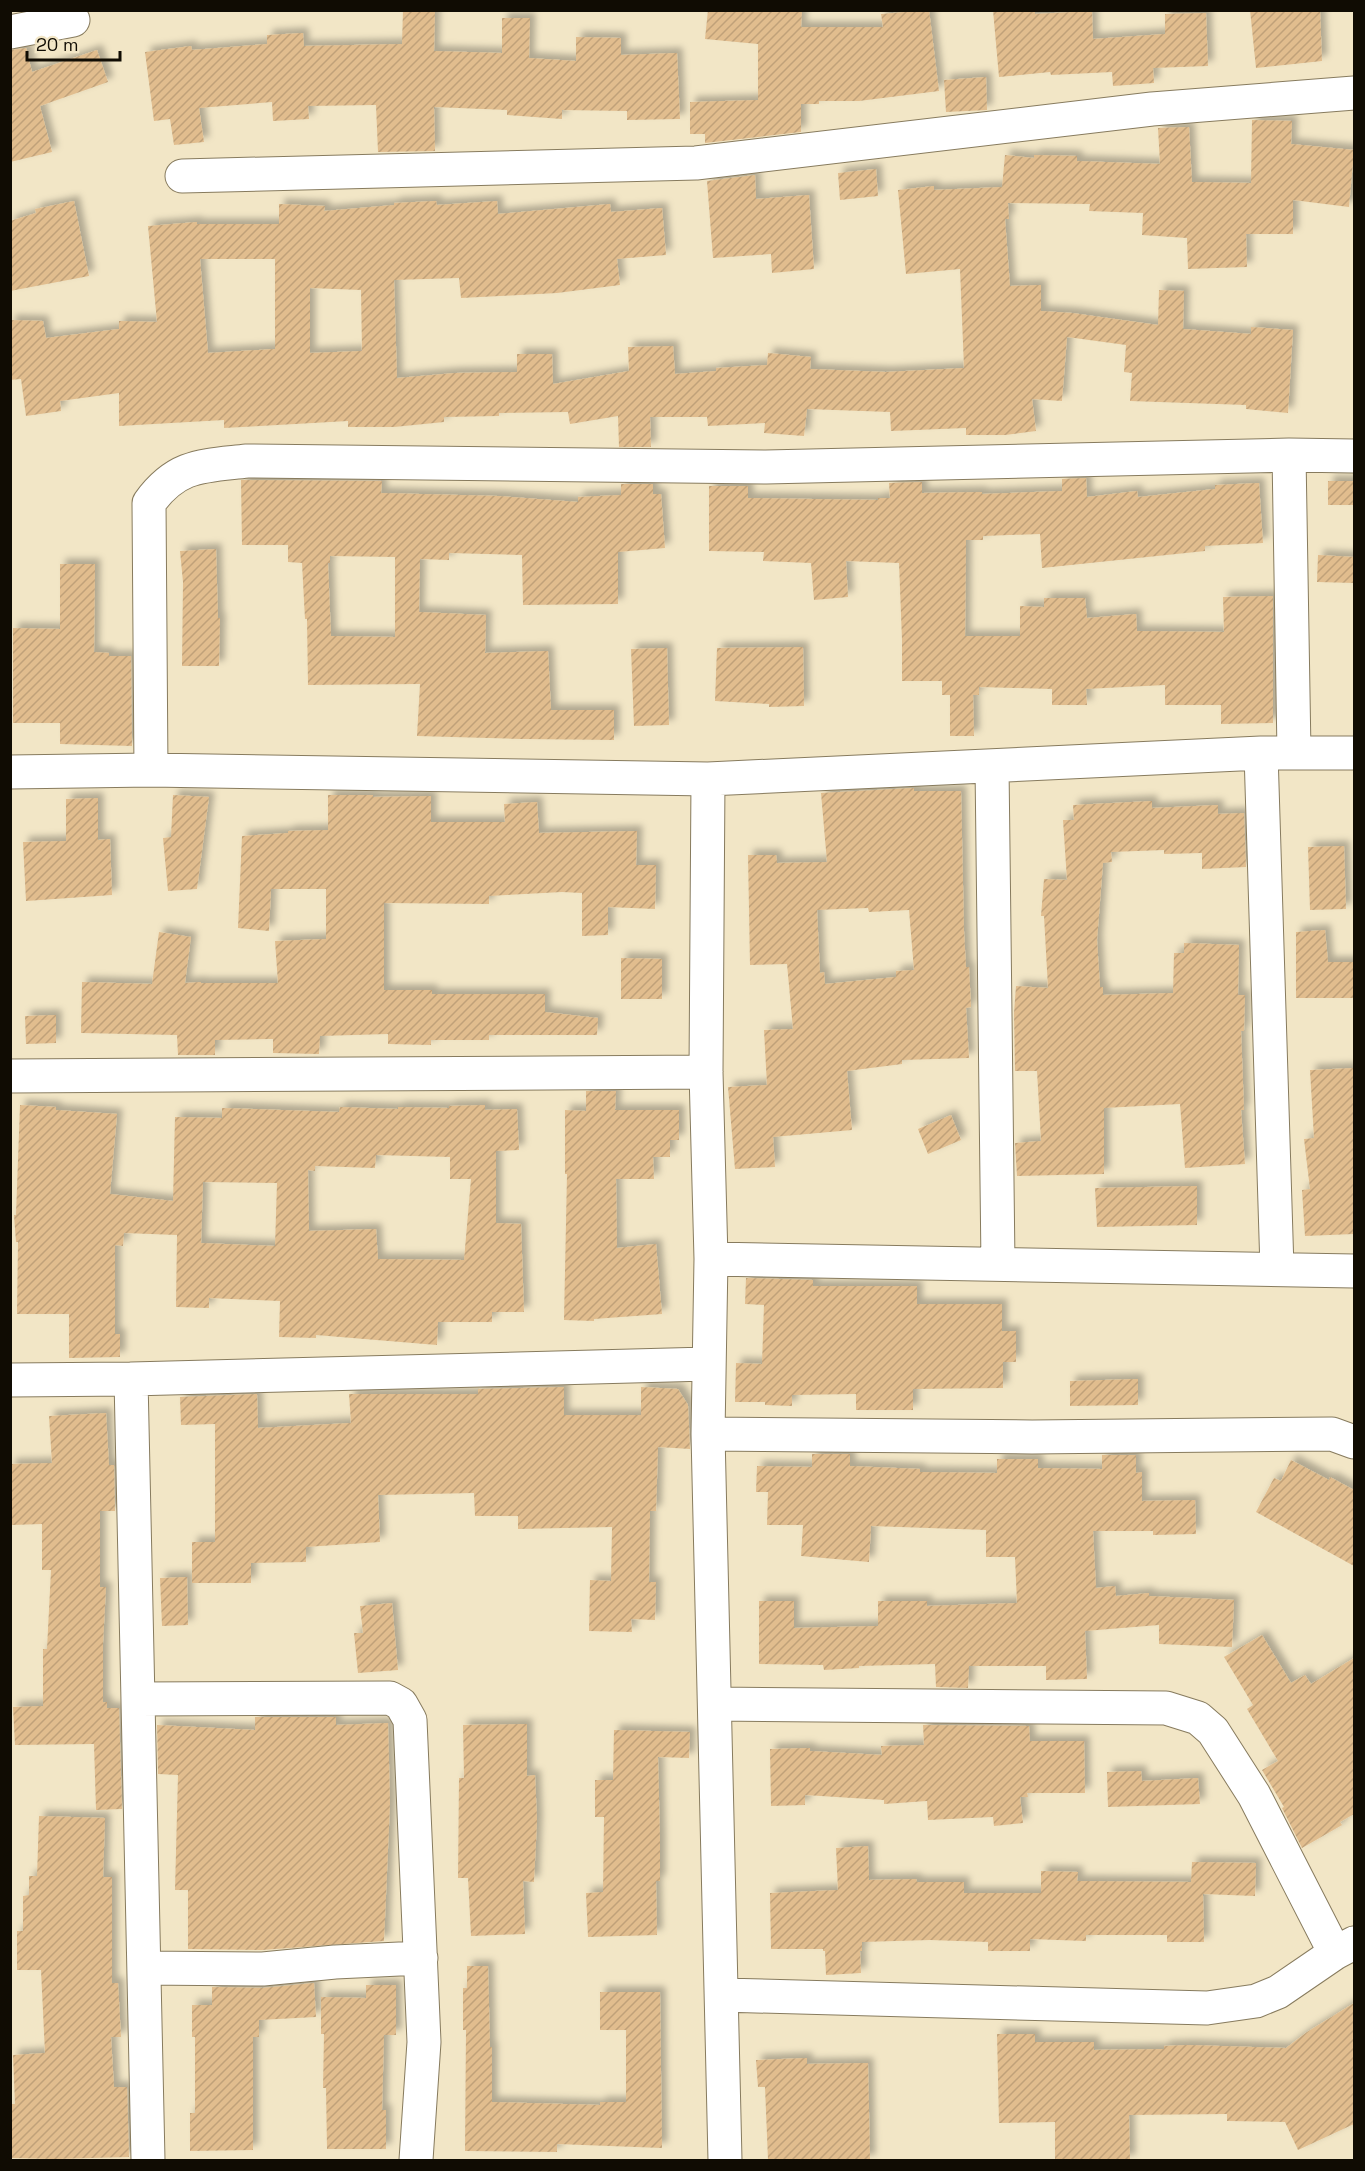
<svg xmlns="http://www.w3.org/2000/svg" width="1365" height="2171" font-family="'Space Grotesk',sans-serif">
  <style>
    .building { fill: url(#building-hatch); fill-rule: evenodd; filter: url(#shadow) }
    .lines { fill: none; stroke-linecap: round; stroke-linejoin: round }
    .minor-casing { stroke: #877b5e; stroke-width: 35 }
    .minor { stroke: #fff; stroke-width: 33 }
  </style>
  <defs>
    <pattern id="building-hatch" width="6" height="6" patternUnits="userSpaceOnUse" patternTransform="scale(1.5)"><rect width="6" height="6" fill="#e1bd8e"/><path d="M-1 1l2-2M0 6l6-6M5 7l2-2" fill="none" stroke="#c0a179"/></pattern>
    <filter id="shadow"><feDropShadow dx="5.5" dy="-5.5" stdDeviation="3" flood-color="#0004"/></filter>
  </defs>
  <rect width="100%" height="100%" fill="#f2e6c6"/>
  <path class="building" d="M 403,10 L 435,10 L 434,51 L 502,53 L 502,18 L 530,18 L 529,58 L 576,61 L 576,37 L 621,38 L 621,55 L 677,53 L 680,119 L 627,120 L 627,111 L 562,110 L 562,119 L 507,115 L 507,110 L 434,107 L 435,151 L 378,152 L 376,105 L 308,106 L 309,119 L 273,121 L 272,102 L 199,108 L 204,142 L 174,145 L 170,119 L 154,121 L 145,52 L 191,46 L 192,50 L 267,44 L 267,35 L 303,33 L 304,46 L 402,44 Z
    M 708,10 L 802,10 L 801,27 L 883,27 L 881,14 L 929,10 L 939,91 L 859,101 L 819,101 L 819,104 L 801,104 L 801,132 L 705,143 L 705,134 L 690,134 L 690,102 L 758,100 L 758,44 L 705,39 Z
    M 993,10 L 1035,10 L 1035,14 L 1092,11 L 1093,39 L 1165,34 L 1165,14 L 1206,13 L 1208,66 L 1153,68 L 1154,83 L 1113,86 L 1112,72 L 1051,75 L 1050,72 L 999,77 Z
    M 1250,10 L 1320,10 L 1322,61 L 1256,68 Z
    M 26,48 L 32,72 L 97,50 L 108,82 L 40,106 L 52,152 L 10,162 L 10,50 Z
    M 986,77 L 987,110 L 946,112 L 944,80 Z
    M 1252,120 L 1292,121 L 1291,144 L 1354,150 L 1349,207 L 1293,200 L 1293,234 L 1246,234 L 1247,267 L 1188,269 L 1187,238 L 1142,235 L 1143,213 L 1089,211 L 1090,204 L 1008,203 L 1009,219 L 1005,219 L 1010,286 L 1041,285 L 1041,311 L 1072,313 L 1158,325 L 1159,290 L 1184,291 L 1183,329 L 1251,334 L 1251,327 L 1293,330 L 1288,413 L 1246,409 L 1246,405 L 1130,401 L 1132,373 L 1124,372 L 1126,345 L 1067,337 L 1062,401 L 1032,399 L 1036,431 L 1005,435 L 966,435 L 966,428 L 891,431 L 890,412 L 807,409 L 804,436 L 764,433 L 765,423 L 708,426 L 707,417 L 650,417 L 651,447 L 619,447 L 618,416 L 570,424 L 568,412 L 499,413 L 499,416 L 444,417 L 444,422 L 394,427 L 348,427 L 348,421 L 224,428 L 224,420 L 119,426 L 119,393 L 60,401 L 61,411 L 26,416 L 21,379 L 10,380 L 10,320 L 43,321 L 46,338 L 119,329 L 119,321 L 157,322 L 148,226 L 197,222 L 197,224 L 279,224 L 279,204 L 325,206 L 324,211 L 394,205 L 394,203 L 436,201 L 437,205 L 497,201 L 498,214 L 610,204 L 611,212 L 662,208 L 666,255 L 617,259 L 620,285 L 557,293 L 461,298 L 459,278 L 394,280 L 397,378 L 455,373 L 517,372 L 517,354 L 552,354 L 553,384 L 629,371 L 628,347 L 673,346 L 675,374 L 716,371 L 716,368 L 767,365 L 768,353 L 811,357 L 810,369 L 886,372 L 964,368 L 960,269 L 906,274 L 898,190 L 934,186 L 934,190 L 1002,187 L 1005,155 L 1034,158 L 1034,155 L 1077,156 L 1077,161 L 1160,164 L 1158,128 L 1189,127 L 1192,182 L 1251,183 ZM 200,259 L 275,259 L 275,349 L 208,353 ZM 310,288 L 361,290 L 362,351 L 310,353 Z
    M 876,169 L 878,196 L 840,200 L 838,173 Z
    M 755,175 L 756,199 L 809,195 L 814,269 L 772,273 L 771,254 L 713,258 L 707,181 Z
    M 74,201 L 89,276 L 10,291 L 10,221 L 36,213 L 35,209 Z
    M 1086,478 L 1087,497 L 1137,491 L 1138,497 L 1215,489 L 1215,485 L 1259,483 L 1263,543 L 1205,546 L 1205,551 L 1042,568 L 1040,534 L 983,536 L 983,540 L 966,540 L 965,636 L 1020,636 L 1020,606 L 1044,607 L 1044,598 L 1085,598 L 1087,618 L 1136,614 L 1137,631 L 1224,632 L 1223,597 L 1273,596 L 1273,723 L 1221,724 L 1221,705 L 1165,705 L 1165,685 L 1086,689 L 1087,705 L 1052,705 L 1052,689 L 979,687 L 979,695 L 973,695 L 974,736 L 950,736 L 950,695 L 942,695 L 942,681 L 902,681 L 902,640 L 899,563 L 846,561 L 848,597 L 814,600 L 811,563 L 763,561 L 764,552 L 709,551 L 709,486 L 748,486 L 748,498 L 878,500 L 878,498 L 890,498 L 889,483 L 922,482 L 922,493 L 982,492 L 982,494 L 1062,491 L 1062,479 Z
    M 241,480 L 382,481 L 381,493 L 498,496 L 578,502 L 578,497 L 621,495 L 621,484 L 653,484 L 653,494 L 661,494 L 665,548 L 618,552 L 618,604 L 523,605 L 522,555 L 449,553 L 449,560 L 420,559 L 419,612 L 486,615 L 485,653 L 548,651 L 551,710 L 614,710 L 614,740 L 522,739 L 417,736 L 420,684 L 308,685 L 307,619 L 305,619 L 302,563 L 288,562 L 288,545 L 242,545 ZM 330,556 L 395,557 L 395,637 L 331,636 L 328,563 L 330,563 Z
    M 1328,481 L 1354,481 L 1354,505 L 1328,505 Z
    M 216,549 L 218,618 L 220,618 L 219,666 L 182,666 L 183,582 L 180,551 Z
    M 1318,555 L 1354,557 L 1354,583 L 1317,582 Z
    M 60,564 L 95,564 L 94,652 L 109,653 L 109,656 L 131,656 L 132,746 L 60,744 L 60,723 L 13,723 L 13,628 L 60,629 Z
    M 803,647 L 804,706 L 769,707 L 769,704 L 715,701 L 717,648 Z
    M 667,648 L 669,725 L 634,726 L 631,649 Z
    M 914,788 L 914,791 L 961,791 L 964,931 L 966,967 L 969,967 L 971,1007 L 966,1008 L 969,1058 L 902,1060 L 902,1064 L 847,1071 L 852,1130 L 773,1137 L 775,1167 L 735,1169 L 728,1087 L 767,1085 L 764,1030 L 793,1029 L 787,964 L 750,965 L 748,855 L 776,855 L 777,863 L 827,862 L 821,793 ZM 868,908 L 869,912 L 909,910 L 914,970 L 896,971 L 896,977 L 825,984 L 824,972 L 820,973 L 817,910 Z
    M 173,795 L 209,797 L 197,889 L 168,891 L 163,838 L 171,837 Z
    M 328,795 L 373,795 L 373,797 L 431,796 L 431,822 L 505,822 L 504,804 L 537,802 L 539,833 L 637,831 L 636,865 L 656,865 L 655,909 L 608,907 L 608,935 L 582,936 L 582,893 L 562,892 L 489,896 L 489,904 L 384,903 L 384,990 L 432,990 L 432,994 L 545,994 L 545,1012 L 598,1018 L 597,1035 L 489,1035 L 489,1040 L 431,1040 L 431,1045 L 388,1044 L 388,1034 L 320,1036 L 319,1054 L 273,1053 L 273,1039 L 215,1040 L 215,1055 L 178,1055 L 177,1035 L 81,1033 L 82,982 L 152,984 L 159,932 L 191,937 L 185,983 L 201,982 L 201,983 L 278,983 L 275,941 L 326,939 L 326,889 L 271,889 L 269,931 L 238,928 L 242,836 L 288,833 L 288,831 L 328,830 Z
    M 98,798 L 98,840 L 110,839 L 112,895 L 26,901 L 23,842 L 66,841 L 66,799 Z
    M 1152,801 L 1152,808 L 1218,805 L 1218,814 L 1244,813 L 1246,867 L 1202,869 L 1202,853 L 1164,854 L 1164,850 L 1111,852 L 1112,862 L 1103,863 L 1097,940 L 1100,987 L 1103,987 L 1103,995 L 1173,993 L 1174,953 L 1184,953 L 1184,943 L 1239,945 L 1238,995 L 1245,995 L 1244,1031 L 1241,1031 L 1244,1110 L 1241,1110 L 1245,1164 L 1185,1168 L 1180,1104 L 1104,1108 L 1104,1174 L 1017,1176 L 1015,1143 L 1041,1141 L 1037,1071 L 1015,1071 L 1014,1013 L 1016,986 L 1048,988 L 1044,916 L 1041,916 L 1044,879 L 1067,880 L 1063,820 L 1074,820 L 1073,805 Z
    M 1344,846 L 1346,909 L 1310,910 L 1308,847 Z
    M 1325,930 L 1328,962 L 1354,962 L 1354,998 L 1296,998 L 1296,932 Z
    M 621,958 L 662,959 L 662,999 L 621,999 Z
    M 56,1015 L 56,1043 L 26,1044 L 25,1016 Z
    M 1354,1068 L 1354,1234 L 1305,1236 L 1302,1190 L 1310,1189 L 1304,1139 L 1314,1138 L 1310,1070 Z
    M 586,1091 L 616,1091 L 615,1110 L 679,1110 L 679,1140 L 670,1140 L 670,1157 L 653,1157 L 654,1179 L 616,1179 L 617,1248 L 656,1244 L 662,1314 L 594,1319 L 594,1321 L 564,1320 L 567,1174 L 565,1174 L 565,1110 L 586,1111 Z
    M 20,1105 L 56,1107 L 56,1110 L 117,1114 L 110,1194 L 173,1201 L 175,1117 L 222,1118 L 222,1108 L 339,1112 L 340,1107 L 398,1109 L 398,1107 L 449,1108 L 449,1106 L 485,1105 L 485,1110 L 517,1109 L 519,1150 L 496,1151 L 496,1223 L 521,1224 L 524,1312 L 492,1312 L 492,1322 L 438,1322 L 437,1345 L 316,1335 L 316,1338 L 279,1337 L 280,1301 L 209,1298 L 209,1308 L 176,1307 L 177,1235 L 124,1233 L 123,1246 L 115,1245 L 115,1334 L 120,1334 L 120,1357 L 69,1358 L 69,1314 L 17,1314 L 18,1242 L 16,1242 L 14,1215 L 16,1215 ZM 376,1155 L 450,1157 L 450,1179 L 471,1179 L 464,1260 L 378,1259 L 376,1229 L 309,1231 L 308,1170 L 315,1171 L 315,1166 L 375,1168 ZM 203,1182 L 277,1183 L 275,1246 L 201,1243 Z
    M 951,1115 L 961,1140 L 928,1154 L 918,1129 Z
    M 1197,1186 L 1197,1225 L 1097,1227 L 1095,1188 Z
    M 746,1278 L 813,1280 L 813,1286 L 917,1286 L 917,1304 L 1002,1304 L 1002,1331 L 1016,1331 L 1016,1362 L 1003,1362 L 1003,1388 L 913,1389 L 913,1410 L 856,1410 L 856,1394 L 792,1395 L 792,1406 L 765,1405 L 765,1402 L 735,1402 L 736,1363 L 762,1364 L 764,1305 L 745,1304 Z
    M 1138,1379 L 1138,1405 L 1070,1406 L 1070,1381 Z
    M 564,1387 L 564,1415 L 641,1415 L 641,1387 L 678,1389 L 688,1405 L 690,1449 L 658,1447 L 656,1511 L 650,1511 L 649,1582 L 656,1582 L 655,1620 L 631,1619 L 632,1632 L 589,1631 L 590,1580 L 611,1581 L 612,1527 L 518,1529 L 518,1516 L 475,1516 L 474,1493 L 378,1495 L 380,1542 L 306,1547 L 306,1562 L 251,1563 L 251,1583 L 192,1583 L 192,1542 L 215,1542 L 215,1424 L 181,1425 L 180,1397 L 257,1394 L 258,1428 L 351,1423 L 349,1394 L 478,1394 L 478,1389 Z
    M 106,1413 L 109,1465 L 114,1465 L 115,1511 L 100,1511 L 100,1587 L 106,1587 L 103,1643 L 103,1702 L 107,1702 L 107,1708 L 119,1708 L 122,1809 L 96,1810 L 94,1744 L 15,1745 L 13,1707 L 43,1706 L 43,1649 L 47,1649 L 51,1570 L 42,1570 L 42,1524 L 12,1525 L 10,1464 L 52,1463 L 49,1416 Z
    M 812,1454 L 850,1454 L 850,1466 L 920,1469 L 920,1472 L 997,1473 L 997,1459 L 1038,1459 L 1038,1468 L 1102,1469 L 1102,1455 L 1136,1455 L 1136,1473 L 1142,1472 L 1142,1501 L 1195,1500 L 1196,1534 L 1153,1535 L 1153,1531 L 1093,1531 L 1096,1588 L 1115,1586 L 1116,1596 L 1149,1593 L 1149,1596 L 1234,1600 L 1232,1647 L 1159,1644 L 1159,1625 L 1085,1631 L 1087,1679 L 1046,1680 L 1046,1666 L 969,1666 L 968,1688 L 936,1687 L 935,1664 L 859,1666 L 859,1668 L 824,1670 L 823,1665 L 759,1664 L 759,1601 L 794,1601 L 794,1628 L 878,1626 L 878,1601 L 927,1601 L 927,1606 L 1017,1603 L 1015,1557 L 986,1557 L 986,1530 L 871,1526 L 869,1562 L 801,1556 L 803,1525 L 767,1525 L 768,1492 L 756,1492 L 757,1466 L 812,1467 Z
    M 1291,1460 L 1329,1480 L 1330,1477 L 1354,1490 L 1354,1566 L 1256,1512 L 1274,1478 L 1281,1481 Z
    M 187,1577 L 188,1625 L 162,1626 L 160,1578 Z
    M 392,1603 L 398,1670 L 358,1673 L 354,1633 L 363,1633 L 360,1606 Z
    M 1262,1635 L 1291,1683 L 1305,1675 L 1311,1684 L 1354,1658 L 1354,1814 L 1340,1822 L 1342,1825 L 1302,1848 L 1282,1808 L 1284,1807 L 1262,1770 L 1278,1761 L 1247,1709 L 1253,1705 L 1224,1657 Z
    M 255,1717 L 336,1717 L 336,1725 L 388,1723 L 390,1803 L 384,1941 L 262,1950 L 188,1949 L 188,1890 L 175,1890 L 178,1775 L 158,1774 L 157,1725 L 255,1730 Z
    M 527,1724 L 527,1776 L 535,1775 L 537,1820 L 534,1882 L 523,1881 L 525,1934 L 471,1936 L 468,1878 L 458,1878 L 459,1778 L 464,1778 L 463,1725 Z
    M 923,1725 L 1029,1726 L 1030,1741 L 1084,1741 L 1085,1793 L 1027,1793 L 1028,1797 L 1020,1797 L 1023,1823 L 994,1826 L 993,1817 L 928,1820 L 927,1801 L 884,1804 L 884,1800 L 805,1795 L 805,1805 L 771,1806 L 770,1749 L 810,1748 L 810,1751 L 882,1755 L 881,1746 L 924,1745 Z
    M 614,1730 L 690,1732 L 689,1758 L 658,1757 L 660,1841 L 660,1881 L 656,1881 L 657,1935 L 588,1937 L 586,1893 L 603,1892 L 604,1817 L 595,1817 L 595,1780 L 613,1780 Z
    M 1141,1771 L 1142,1781 L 1198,1778 L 1200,1804 L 1108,1807 L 1107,1772 Z
    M 39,1816 L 105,1818 L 103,1877 L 112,1877 L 112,1983 L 118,1983 L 121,2037 L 111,2037 L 114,2087 L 127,2087 L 129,2157 L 54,2159 L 12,2158 L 12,2104 L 15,2104 L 13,2055 L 45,2053 L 41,1970 L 17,1970 L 17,1931 L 23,1931 L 23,1896 L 29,1895 L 29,1876 L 37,1876 Z
    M 868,1846 L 869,1880 L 916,1879 L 917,1882 L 964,1882 L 964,1893 L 1041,1893 L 1041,1871 L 1078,1872 L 1077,1881 L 1191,1882 L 1192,1862 L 1256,1863 L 1255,1896 L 1203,1894 L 1204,1942 L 1167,1942 L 1167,1935 L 1086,1935 L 1086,1941 L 1030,1939 L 1030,1951 L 988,1951 L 988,1942 L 930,1940 L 862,1942 L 862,1951 L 860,1951 L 861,1973 L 826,1975 L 825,1951 L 823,1951 L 823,1949 L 771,1949 L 770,1893 L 838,1890 L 836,1848 Z
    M 467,1966 L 488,1966 L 490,2047 L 492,2047 L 492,2102 L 600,2105 L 600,2102 L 626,2102 L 626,2030 L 600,2030 L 600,1992 L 660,1992 L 662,2148 L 557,2144 L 557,2152 L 465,2151 L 466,2030 L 463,2030 L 463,1988 L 467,1988 Z
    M 314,1983 L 316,2017 L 259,2020 L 259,2037 L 253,2037 L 253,2150 L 190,2151 L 190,2113 L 195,2113 L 195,2037 L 192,2037 L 192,2005 L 212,2005 L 212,1987 L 263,1988 Z
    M 366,1985 L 396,1985 L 396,2035 L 384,2035 L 382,2110 L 386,2110 L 386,2149 L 327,2149 L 326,2088 L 323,2088 L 324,2034 L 321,2034 L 321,1997 L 366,1998 Z
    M 1354,2003 L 1354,2124 L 1298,2150 L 1285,2122 L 1227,2121 L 1227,2114 L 1129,2115 L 1130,2160 L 1055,2160 L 1055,2122 L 999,2123 L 997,2034 L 1035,2034 L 1035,2042 L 1094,2042 L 1094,2050 L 1164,2049 L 1164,2046 L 1188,2045 L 1286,2048 L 1307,2032 Z
    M 807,2058 L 807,2064 L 868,2063 L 870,2160 L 768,2160 L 765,2087 L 758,2087 L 756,2060 Z"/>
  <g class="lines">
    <defs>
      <path id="minor" d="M 10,32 L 73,20
        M 182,176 L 696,163 L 1152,109 L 1354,93
        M 1289,455 L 1294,752
        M 1261,753 L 1277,1269
        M 992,766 L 998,1264
        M 151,770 L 149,503 C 177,464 203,466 247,461 L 766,467 L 1289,455 L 1354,456
        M 10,772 L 151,770 L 708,779 L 1261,753 L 1354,753
        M 708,779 L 706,1072 L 711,1259 L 708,1434 L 725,2160
        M 10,1076 L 706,1072
        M 711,1259 L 1354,1271
        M 131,1379 L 148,2160
        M 10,1380 L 131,1379 L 708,1364
        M 708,1434 L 1032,1437 L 1332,1434 L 1354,1442
        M 138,1699 L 390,1698 L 401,1704 L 410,1720 L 424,2042 L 416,2160
        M 715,1704 L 1166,1708 L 1198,1718 L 1213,1731 L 1254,1795 L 1335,1953
        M 144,1968 L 263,1969 L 335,1962 L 421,1958
        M 722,1995 L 1207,2008 L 1256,2001 L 1278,1992 L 1335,1953 L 1354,1943"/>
    </defs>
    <use href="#minor" class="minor-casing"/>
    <use href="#minor" class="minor"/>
  </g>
  <rect width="1365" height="2171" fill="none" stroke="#100c03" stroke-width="24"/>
  <path d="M27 51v9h93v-9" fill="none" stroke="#100c03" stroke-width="3"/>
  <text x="36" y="51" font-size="18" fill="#100c03" stroke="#f2e6c6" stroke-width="4.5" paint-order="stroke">20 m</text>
</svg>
